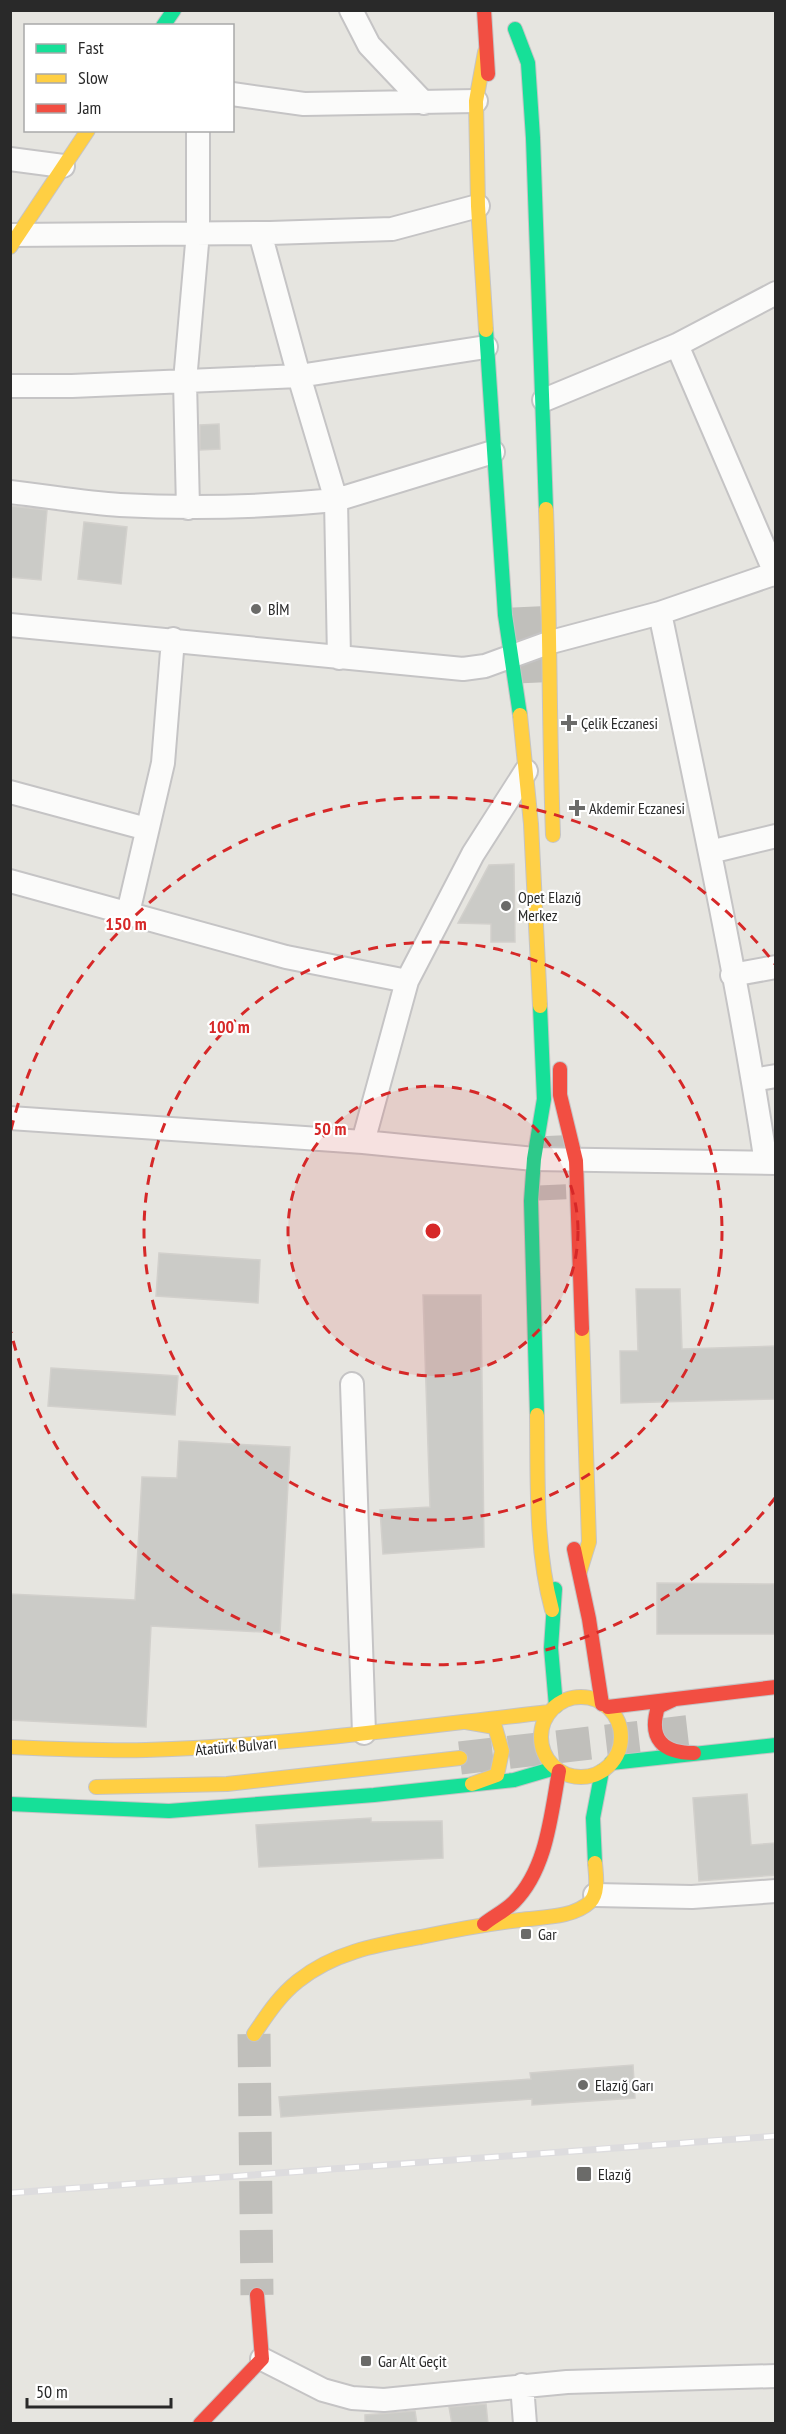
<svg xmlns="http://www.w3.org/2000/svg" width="786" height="2434" font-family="'PT Sans Narrow',sans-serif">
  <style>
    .building { fill: #cbcbc7; stroke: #d2d0cc; stroke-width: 1.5 }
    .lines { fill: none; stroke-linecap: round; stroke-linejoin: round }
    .secondary-tunnel { stroke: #c0bfbb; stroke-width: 33; stroke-dasharray: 33 16; stroke-linecap: butt }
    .primary-tunnel { stroke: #c0bfbb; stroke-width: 33; stroke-dasharray: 33 16; stroke-linecap: butt }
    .street-casing { stroke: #c5c4c5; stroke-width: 26 }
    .fast-casing { stroke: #c5c4c5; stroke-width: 16 }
    .slow-casing { stroke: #c5c4c5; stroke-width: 16 }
    .jam-casing { stroke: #c5c4c5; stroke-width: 16 }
    .street { stroke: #fbfbfa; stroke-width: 22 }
    .fast { stroke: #16e098; stroke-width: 14 }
    .slow { stroke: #ffcf43; stroke-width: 14 }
    .jam { stroke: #f24e42; stroke-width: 14 }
    .rail-casing { stroke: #dddcde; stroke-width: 7 }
    .rail { stroke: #fff; stroke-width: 4.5; stroke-dasharray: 14; stroke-linecap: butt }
    .ring { fill: none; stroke: #d62828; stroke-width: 3; stroke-dasharray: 10 8 }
    .poi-dot { fill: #6b6b69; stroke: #fff; stroke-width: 2 }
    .labels { text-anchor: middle; stroke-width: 4.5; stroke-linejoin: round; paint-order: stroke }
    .poi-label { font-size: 16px; fill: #292929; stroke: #fff; text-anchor: start }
    .street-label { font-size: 16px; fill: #292929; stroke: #fff }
    .centre { fill: #d62828; stroke: #fff; stroke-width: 3 }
    .ring-label { font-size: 18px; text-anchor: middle; font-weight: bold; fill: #d62828; stroke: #fff; stroke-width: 4.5; stroke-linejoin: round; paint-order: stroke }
  </style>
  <rect width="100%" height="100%" fill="#e6e5e0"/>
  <path class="building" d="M 219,424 L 220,449 L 200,450 L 200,425 Z
    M 10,506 L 47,510 L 41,580 L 10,577 Z
    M 84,522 L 127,527 L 121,584 L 78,579 Z
    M 514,864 L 515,942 L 491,942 L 491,924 L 458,923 L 489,865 Z
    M 159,1253 L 260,1260 L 258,1303 L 156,1296 Z
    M 636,1289 L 680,1289 L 682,1349 L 776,1346 L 776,1399 L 621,1403 L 620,1351 L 638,1351 Z
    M 423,1295 L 481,1295 L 484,1547 L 383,1554 L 380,1510 L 430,1507 Z
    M 51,1368 L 178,1376 L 175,1415 L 48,1406 Z
    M 179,1441 L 290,1447 L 280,1633 L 151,1626 L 146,1727 L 10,1720 L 10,1594 L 135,1600 L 142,1477 L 177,1478 Z
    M 657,1583 L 776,1584 L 776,1634 L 657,1634 Z
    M 747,1794 L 751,1845 L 776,1843 L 776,1875 L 699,1881 L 693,1798 Z
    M 371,1818 L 371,1822 L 442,1821 L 443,1858 L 259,1867 L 256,1825 Z
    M 633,2065 L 635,2098 L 532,2105 L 532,2099 L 281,2117 L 279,2097 L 531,2079 L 530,2073 Z
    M 486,2404 L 488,2424 L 452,2424 L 449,2407 Z
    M 415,2411 L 417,2424 L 365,2424 L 365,2415 Z"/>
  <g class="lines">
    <path class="secondary-tunnel" d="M 524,607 L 528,683
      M 547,1136 L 550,1200
      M 254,2034 L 257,2295"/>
    <path class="primary-tunnel" d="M 460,1758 L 694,1731"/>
    <defs>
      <path id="street" d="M 351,10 L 369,45 L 424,103
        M 232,94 L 304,104 L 476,101
        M 10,159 L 63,166
        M 260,233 L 299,376 L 336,500 L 339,658
        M 10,235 L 270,233 L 392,229 L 478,206
        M 677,345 L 776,575
        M 10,386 L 72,386 L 299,376 L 486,347
        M 544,400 L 677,345 L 776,293
        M 10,492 C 47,496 84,503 120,505 C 192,509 264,507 336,500 L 493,452
        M 188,508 L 185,381 L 198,232 L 198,130
        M 660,613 C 698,795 738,978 766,1163
        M 10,625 L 463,669 L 485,666 L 551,642 L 660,613 L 776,573
        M 10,792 L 147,829
        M 710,852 L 776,836
        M 10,881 L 286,957 L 407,981 L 473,854 L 526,771
        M 128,913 L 163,763 L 173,639
        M 732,975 L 776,967
        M 753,1080 L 776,1076
        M 10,1118 L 363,1142 L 534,1159 L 776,1163
        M 363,1142 L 407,981
        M 352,1384 L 364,1733
        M 595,1895 L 692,1897 L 776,1891
        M 262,2359 L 323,2390 L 352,2398 L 384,2400 L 567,2382 L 776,2376
        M 522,2385 L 525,2424"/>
      <path id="fast" d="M 163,26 L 174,10
        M 515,29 L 528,63 L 533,138 L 546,509
        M 486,330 L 505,615 L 520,715
        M 537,1415 L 531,1201 L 534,1159 L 544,1099 L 540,1006
        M 555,1589 L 551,1648 L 556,1706
        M 611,1763 L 776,1745
        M 10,1804 L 169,1811 L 374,1795 L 514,1780 L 555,1768
        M 595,1863 L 593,1818 L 602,1771"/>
      <path id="slow" d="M 485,52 L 476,101 L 478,206 L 486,330
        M 10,247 L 88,130
        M 546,509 C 550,618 549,726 553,835
        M 520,715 L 531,824 L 540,1006
        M 537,1415 C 538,1480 535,1547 552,1610
        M 580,1571 L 589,1542 L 582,1329
        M541 1737a40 40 0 1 1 80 0a40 40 0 1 1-80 0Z
        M 466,1722 L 495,1727 L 502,1751 L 497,1775 L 472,1784
        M 10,1747 C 55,1749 101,1751 146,1750 C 281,1746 415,1727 549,1712
        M 96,1787 L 227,1784 L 460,1758
        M 254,2034 C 267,2015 279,1996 298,1981 C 334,1952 376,1945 421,1937 C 454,1930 486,1924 520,1920 C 542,1917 573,1918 590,1902 C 599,1893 596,1875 595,1863"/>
      <path id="jam" d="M 484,10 L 488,74
        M 560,1069 L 560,1095 L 576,1161 L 582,1329
        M 574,1549 L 589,1619 L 602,1704
        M 673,1700 L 658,1707 C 648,1739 663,1753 694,1753
        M 608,1707 L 776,1687
        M 484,1924 C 494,1916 505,1911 514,1902 C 547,1869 551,1814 559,1771
        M 200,2424 L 262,2359 L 257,2295"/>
    </defs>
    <use href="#street" class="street-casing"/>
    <use href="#fast" class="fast-casing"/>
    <use href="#slow" class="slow-casing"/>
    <use href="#jam" class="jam-casing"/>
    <use href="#street" class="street"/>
    <use href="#fast" class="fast"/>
    <use href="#slow" class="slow"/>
    <use href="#jam" class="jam"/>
    <defs>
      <path id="rail" d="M 10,2193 L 776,2136"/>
    </defs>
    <use href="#rail" class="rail-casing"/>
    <use href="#rail" class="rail"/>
  </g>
  <circle cx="433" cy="1231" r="145" fill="#d62828" fill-opacity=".12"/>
  <g class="ring">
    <circle cx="433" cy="1231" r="145"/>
    <circle cx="433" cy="1231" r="289"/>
    <path d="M775 1498A434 434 0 0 1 11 1332M11 1130A434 434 0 0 1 775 964"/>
  </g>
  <g class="poi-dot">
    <circle cx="256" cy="609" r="6"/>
    <path d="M566 714h6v6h6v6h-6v6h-6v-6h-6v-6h6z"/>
    <path d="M574 799h6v6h6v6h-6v6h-6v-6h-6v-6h6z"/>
    <circle cx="506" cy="906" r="6"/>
    <rect x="520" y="1928" width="12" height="12" rx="3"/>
    <circle cx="583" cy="2085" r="6"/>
    <rect x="576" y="2166" width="16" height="16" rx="3"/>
    <rect x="360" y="2355" width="12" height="12" rx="3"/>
  </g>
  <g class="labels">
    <g class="poi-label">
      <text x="268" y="615">BİM</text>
      <text x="581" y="729">Çelik Eczanesi</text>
      <text x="589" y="814">Akdemir Eczanesi</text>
      <text x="518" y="903">Opet Elazığ<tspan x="518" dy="18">Merkez</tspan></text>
      <text x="538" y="1940">Gar</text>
      <text x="595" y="2091">Elazığ Garı</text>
      <text x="598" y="2180">Elazığ</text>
      <text x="378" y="2367">Gar Alt Geçit</text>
    </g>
    <g class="street-label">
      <text transform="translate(236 1746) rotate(-5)" y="6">Atatürk Bulvarı</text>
    </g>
  </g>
  <circle cx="433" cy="1231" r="9" class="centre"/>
  <g class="ring-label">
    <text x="126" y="930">150 m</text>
    <text x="229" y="1033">100 m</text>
    <text x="330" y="1135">50 m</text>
  </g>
  <rect width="786" height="2434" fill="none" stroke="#292929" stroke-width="24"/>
  <rect x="24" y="24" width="210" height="108" fill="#ffffff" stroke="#a9a9a9" stroke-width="1.5"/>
  <rect x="36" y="44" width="30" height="9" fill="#16e098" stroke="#a9a9a9" stroke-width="1.5"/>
  <text x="78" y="54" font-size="18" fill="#292929">Fast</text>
  <rect x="36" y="74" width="30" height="9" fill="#ffcf43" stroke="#a9a9a9" stroke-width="1.5"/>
  <text x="78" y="84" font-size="18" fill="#292929">Slow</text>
  <rect x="36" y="104" width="30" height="9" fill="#f24e42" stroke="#a9a9a9" stroke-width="1.5"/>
  <text x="78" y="114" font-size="18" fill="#292929">Jam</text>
  <path d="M27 2398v9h144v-9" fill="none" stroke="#292929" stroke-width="3"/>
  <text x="36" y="2398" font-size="18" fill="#292929" stroke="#ffffff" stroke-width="4.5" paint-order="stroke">50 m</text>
</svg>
